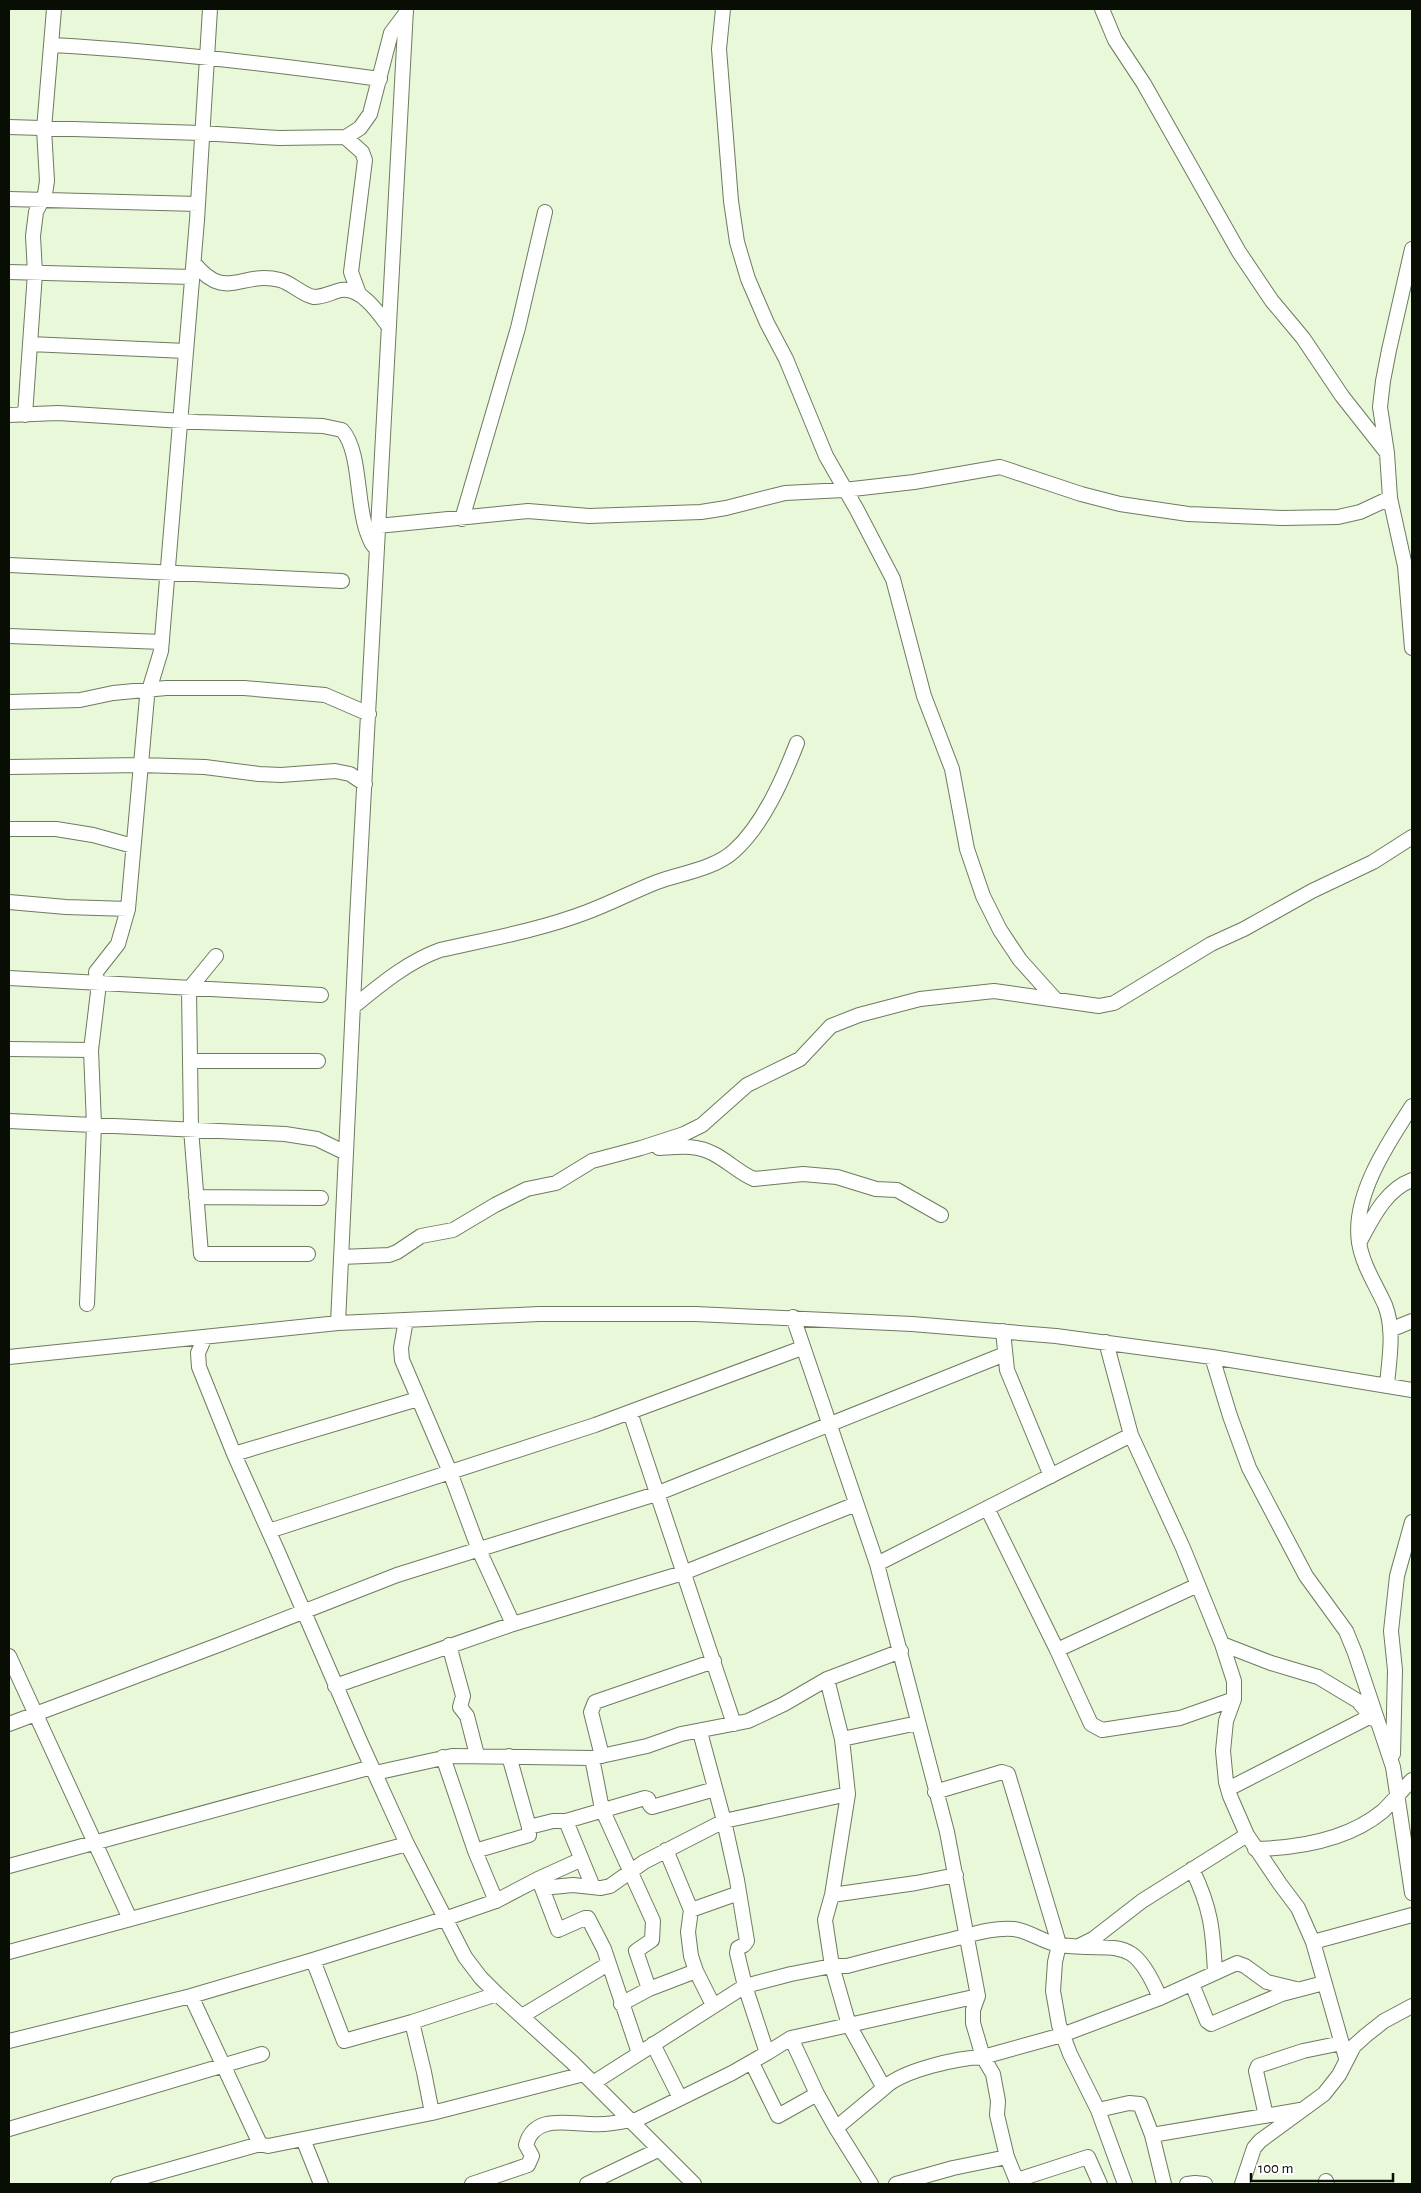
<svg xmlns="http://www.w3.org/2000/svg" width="1421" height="2193" font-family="'Alegreya Sans',sans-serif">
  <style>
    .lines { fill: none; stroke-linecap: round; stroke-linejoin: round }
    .minor-casing { stroke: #6d7b5f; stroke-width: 16 }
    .minor { stroke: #fff; stroke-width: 14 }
  </style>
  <rect width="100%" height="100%" fill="#e8f8d8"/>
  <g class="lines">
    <defs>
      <path id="minor" d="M 723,9 L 719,49 L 731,201 L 737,242 L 748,279 L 767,323 L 786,359 L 826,456 L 857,510 L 893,579 L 924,696 L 952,769 L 967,849 L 983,896 L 1000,930 L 1020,960 L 1055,999
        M 1102,9 L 1115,40 L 1144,84 L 1239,252 L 1272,301 L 1303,338 L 1342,396 L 1387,453
        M 52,45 C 162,51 271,64 380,79
        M 9,127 L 201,133 L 279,138 L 346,137 L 360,128 L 370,114 L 391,33 L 406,13
        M 345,137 L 362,152 L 365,160 L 351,272 L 359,294
        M 9,199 L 198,204
        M 1412,249 L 1389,350 L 1383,381 L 1380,407 L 1387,453 L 1390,498 L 1405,566 L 1412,648
        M 194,263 C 226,303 241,270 280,280 C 292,283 302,295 314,297 C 324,297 332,292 341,290 C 361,287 378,312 389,327
        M 9,272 L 192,277
        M 30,344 L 186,351
        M 9,415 L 58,413 L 198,422 L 323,426 L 342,430 C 361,451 356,503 367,532 C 370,539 371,545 377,549
        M 25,415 L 35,273 L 33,236 L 36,212 L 45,194 L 47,181 L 44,129 L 54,9
        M 462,519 L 518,328 L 545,212
        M 378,526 L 528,511 L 589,516 L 701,512 L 726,508 L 785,493 L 844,490 L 914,482 L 1000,467 L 1081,494 L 1120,504 L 1188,514 L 1282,518 L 1338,517 L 1360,512 L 1390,498
        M 9,565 L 342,581
        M 9,636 L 162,642
        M 9,702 L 80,700 L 113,693 L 166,688 L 244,688 L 325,695 L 369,714
        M 9,767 L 140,765 L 205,767 L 259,774 L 281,775 L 335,771 L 350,774 L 365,784
        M 9,829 L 56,829 L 93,835 L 133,846
        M 9,902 L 66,907 L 128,909
        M 216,956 L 189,989 L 191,1129 L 201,1254 L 308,1254
        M 9,978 L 321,995
        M 353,1007 C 380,985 407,962 440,950 C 489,939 540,930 587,912 C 611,903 634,891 657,882 C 682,873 714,869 734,851 C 763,825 783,779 797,743
        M 9,1049 L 91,1050
        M 190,1061 L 318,1061
        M 9,1121 L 285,1134 L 317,1139 L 346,1153
        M 659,1148 C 678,1147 696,1144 714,1154 C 728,1161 739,1173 754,1179 L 803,1174 L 837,1177 L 876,1189 L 897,1190 L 941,1215
        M 196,1197 L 321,1198
        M 1359,1243 C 1372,1219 1385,1190 1412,1180
        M 341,1257 L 389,1255 L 397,1252 L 421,1236 L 453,1230 L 495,1205 L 527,1189 L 556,1183 L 592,1161 L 641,1148 L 684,1134 L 702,1125 L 747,1085 L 800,1059 L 831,1026 L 859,1015 L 920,999 L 994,991 L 1099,1006 L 1114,1003 L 1211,944 L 1244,929 L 1312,891 L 1373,862 L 1412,837
        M 87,1304 L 94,1125 L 91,1050 L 98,992 L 96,972 L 118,944 L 128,909 L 147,697 L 161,651 L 197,220 L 210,9
        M 793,1317 L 877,1564 L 947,1832 L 978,1996 L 973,2010 L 973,2023 L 983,2057 L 993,2074 L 998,2101 L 997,2115 L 1007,2157 L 1018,2184
        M 406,1320 L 401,1348 L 402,1360 L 450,1472 L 479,1550 L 513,1624
        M 338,1323 L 357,919 L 406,9
        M 1390,1330 L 1412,1321
        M 1003,1331 L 1007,1370 L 1051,1476
        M 205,1337 L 198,1353 L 199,1367 L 234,1454 L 278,1552 L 360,1741 L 407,1844 L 465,1957 L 481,1978 L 497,1994 L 572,2062 L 694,2184
        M 1106,1342 L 1131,1435 L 1183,1548 L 1222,1644 L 1234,1681 L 1234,1699 L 1226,1721 L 1223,1751 L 1226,1782 L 1230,1796 L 1247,1835 L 1280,1884 L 1298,1908 L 1313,1942 L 1346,2058
        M 9,1357 L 338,1323 L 539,1314 L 696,1314 L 912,1324 L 1056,1336 L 1212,1357 L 1412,1390
        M 1212,1357 L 1230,1416 L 1249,1468 L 1306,1576 L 1346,1631 L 1355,1653 L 1393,1767 L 1412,1893
        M 1387,1385 C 1389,1360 1395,1330 1385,1305 C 1376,1285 1362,1264 1359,1242 C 1352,1196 1388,1143 1412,1106
        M 630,1412 L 734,1724
        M 234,1454 L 418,1399
        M 987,1508 L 1057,1650 L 1091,1724 L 1102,1730 L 1180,1718 L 1234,1699
        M 269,1531 L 595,1425 L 802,1348
        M 877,1564 L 1131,1435
        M 1222,1644 L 1271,1663 L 1318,1677 L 1358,1701 L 1373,1719
        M 449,1645 L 463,1696 L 460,1707 L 467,1716 L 477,1755
        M 1057,1650 L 1198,1585
        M 9,1656 L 130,1919
        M 827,1679 L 842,1739 L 848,1794 L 832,1895 L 825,1920 L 832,1966 L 849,2025 L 884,2088 L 836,2128 L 871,2184
        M 335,1686 L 513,1624 L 683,1573 L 856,1504
        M 9,1724 L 221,1644 L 397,1575 L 656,1494 L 1005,1354
        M 842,1739 L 918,1723
        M 1393,1754 L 1395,1670 L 1391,1631 L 1397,1576 L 1412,1522
        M 602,1756 L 591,1712 L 595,1702 L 714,1661
        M 443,1757 L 475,1851 L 496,1901
        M 592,1758 L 602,1809 L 653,1921 L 652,1940 L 636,1951 L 649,1989
        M 375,1773 L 452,1756 L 592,1758 L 647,1746 L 681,1734 L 748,1721 L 784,1704 L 827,1679 L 901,1651
        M 1228,1789 L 1371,1716
        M 935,1792 L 1002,1772 L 1008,1774 L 1057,1937 L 1059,1945 L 1055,1962 L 1053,1991 L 1059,2025 L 1070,2054 L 1098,2110 L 1125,2184
        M 529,1827 L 553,1821 L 566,1821
        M 1255,1849 C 1299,1848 1348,1840 1383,1811 C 1393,1801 1402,1790 1412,1780
        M 666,1850 L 691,1910 L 688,1932 L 691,1956 L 696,1971 L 713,2005
        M 475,1851 L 529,1835 L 529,1827 L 509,1756
        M 9,1866 L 372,1767
        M 1192,1869 C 1211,1908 1213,1930 1215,1973
        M 538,1879 L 580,1860
        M 593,1887 L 566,1821 L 645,1798 L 648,1799 L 650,1805 L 652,1807 L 715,1789
        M 542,1888 L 558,1930 L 585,1918 L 588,1918 L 604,1949 L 639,2053
        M 832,1895 L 916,1883 L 956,1875
        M 691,1910 L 739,1893
        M 1313,1942 L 1412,1915
        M 1079,1946 L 1093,1939 L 1142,1901 L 1247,1835
        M 9,1952 L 407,1844
        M 313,1960 L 344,2041 L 412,2022 L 497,1994
        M 1192,1984 L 1207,2021 L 1211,2024 L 1282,1994 L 1324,1983
        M 191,1996 L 260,2144 L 268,2146 L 303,2139 L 321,2184
        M 621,2004 L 649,1989 L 696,1971
        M 522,2016 L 608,1964
        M 412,2022 L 424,2072 L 432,2113
        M 791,2038 L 817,2094 L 836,2128
        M 9,2041 L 191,1996 L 313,1960 L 447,1918 L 496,1901 L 538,1879 L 542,1888 L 573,1885 L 601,1888 L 610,1886 L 644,1862 L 724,1821 L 848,1794
        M 653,2044 L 680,2098
        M 767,2053 L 791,2038 L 978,1996
        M 752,2063 L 778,2116 L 817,2094
        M 593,2083 L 745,1986 L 791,1974 L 832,1966 L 847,1966 C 881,1957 916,1948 950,1940 C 970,1935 993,1927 1014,1929 C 1030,1931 1044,1943 1060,1945 C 1118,1953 1132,1931 1160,1998
        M 884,2088 C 903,2070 957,2058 983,2057 L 1062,2035 L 1160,1998 L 1237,1963 L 1245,1966 L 1267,1982 L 1296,1989
        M 1098,2110 L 1129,2103 L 1140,2104 L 1152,2135 L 1164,2184
        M 1266,2116 L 1256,2071 L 1258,2066 L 1303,2051 L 1342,2043
        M 632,2122 L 732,2073 L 767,2053 L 745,1986 L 737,1953 L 738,1948 L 744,1945 L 747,1941 L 737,1880 L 724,1821 L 700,1732
        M 9,2129 L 262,2054
        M 1152,2135 L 1300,2110
        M 303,2139 L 432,2113 L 584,2074
        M 1017,2180 L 1088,2157 L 1100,2184
        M 1326,2181 L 1327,2184
        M 118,2184 L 260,2144
        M 472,2184 L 528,2165 L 532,2156 L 526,2145 C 534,2114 568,2124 591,2124 C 604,2125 617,2123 630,2120
        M 587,2184 L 658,2150
        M 896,2184 L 953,2168 L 1007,2157
        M 1187,2184 L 1195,2183 L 1205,2184
        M 1242,2184 L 1254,2148 L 1260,2141 L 1324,2094 L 1339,2075 L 1354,2046 L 1365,2036 L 1384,2021 L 1412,2006"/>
    </defs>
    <use href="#minor" class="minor-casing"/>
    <use href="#minor" class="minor"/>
  </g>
  <rect width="1421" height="2193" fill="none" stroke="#090e04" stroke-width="20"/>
  <path d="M1251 2173v8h142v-8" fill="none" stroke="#090e04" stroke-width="2.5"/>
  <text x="1258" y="2173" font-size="15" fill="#090e04" stroke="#ffffff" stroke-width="4" paint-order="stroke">100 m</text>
</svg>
